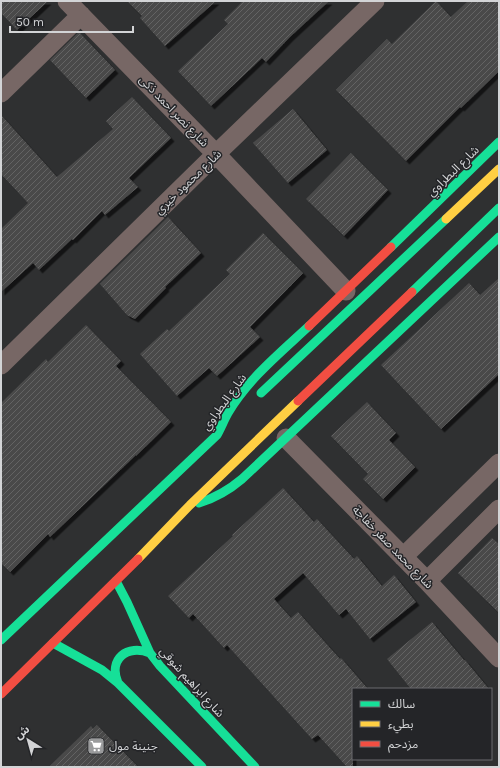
<svg xmlns="http://www.w3.org/2000/svg" width="500" height="768" font-family="Karla,'Noto Sans Arabic',sans-serif">
  <style>
    .building { fill: url(#building-hatch); filter: url(#shadow) }
    .lines { fill: none; stroke-linecap: round; stroke-linejoin: round }
    .street { stroke: #776765; stroke-width: 19 }
    .fast { stroke: #16e098; stroke-width: 9 }
    .slow { stroke: #ffcf43; stroke-width: 9 }
    .jam { stroke: #f24e42; stroke-width: 9 }
    .labels { text-anchor: middle; stroke-width: 3; stroke-linejoin: round; paint-order: stroke }
    .street-label { font-size: 12px; fill: #d3d4d6; stroke: #242528 }
    .poi-label { font-size: 12px; fill: #d3d4d6; stroke: #242528; text-anchor: start }
  </style>
  <defs>
    <pattern id="building-hatch" width="6" height="6" patternUnits="userSpaceOnUse"><rect width="6" height="6" fill="#4a4a4a"/><path d="M-1 1l2-2M0 6l6-6M5 7l2-2" fill="none" stroke="#636363"/></pattern>
    <filter id="shadow"><feDropShadow dx="3.5" dy="3.5" stdDeviation="0" flood-color="#0009"/></filter>
  </defs>
  <rect width="100%" height="100%" fill="#2f3031"/>
  <path class="building" d="M 1,1 L 48,1 L 17,30 L 1,13 Z
    M 127,1 L 216,1 L 165,46 L 140,18 L 142,16 Z
    M 243,1 L 329,1 L 290,37 L 266,62 L 262,58 L 211,106 L 178,71 L 228,24 L 224,20 Z
    M 436,1 L 451,17 L 468,1 L 499,1 L 499,71 L 461,108 L 460,107 L 406,161 L 336,90 L 387,39 L 392,44 Z
    M 79,32 L 115,70 L 86,98 L 50,60 Z
    M 132,97 L 171,138 L 129,178 L 138,187 L 105,215 L 102,211 L 73,240 L 72,239 L 39,270 L 33,263 L 1,292 L 1,229 L 28,203 L 1,174 L 1,115 L 57,177 L 113,129 L 106,121 Z
    M 293,109 L 327,150 L 288,183 L 253,143 Z
    M 351,153 L 388,190 L 344,236 L 306,199 Z
    M 168,217 L 201,253 L 165,287 L 166,288 L 135,319 L 127,315 L 100,284 Z
    M 263,233 L 303,273 L 250,327 L 260,337 L 217,376 L 209,368 L 177,396 L 140,354 L 167,329 L 169,331 L 230,274 L 226,270 Z
    M 499,278 L 499,374 L 441,429 L 381,365 L 469,283 L 480,295 Z
    M 86,325 L 121,361 L 116,366 L 171,422 L 136,456 L 136,455 L 50,537 L 48,534 L 10,572 L 1,563 L 1,403 L 46,359 L 48,362 Z
    M 367,402 L 396,433 L 389,440 L 415,467 L 383,499 L 363,479 L 368,474 L 331,436 Z
    M 283,488 L 314,522 L 317,519 L 354,559 L 357,556 L 382,586 L 394,575 L 416,602 L 370,639 L 346,609 L 339,615 L 303,573 L 274,599 L 291,618 L 298,612 L 340,659 L 341,658 L 368,689 L 353,689 L 353,767 L 347,767 L 318,735 L 312,739 L 227,645 L 224,648 L 193,614 L 189,618 L 168,596 L 233,536 L 232,535 Z
    M 492,538 L 499,544 L 499,613 L 458,573 Z
    M 432,622 L 464,660 L 465,660 L 489,689 L 411,689 L 387,659 Z
    M 97,725 L 138,767 L 49,767 L 91,726 L 93,729 Z"/>
  <g class="lines">
    <path class="street" d="M 67,1 L 216,154 L 346,291
      M 1,93 L 81,15
      M 1,365 L 216,154 L 375,1
      M 286,438 L 427,581 L 499,658
      M 403,557 L 499,463
      M 427,581 L 499,509"/>
    <path class="fast" d="M 391,247 L 499,142
      M 412,292 L 499,208
      M 261,393 L 446,219
      M 199,503 C 215,498 229,490 242,479 L 499,237
      M 116,581 L 127,602 L 150,653 L 160,666 L 255,767
      M 1,640 L 217,435 C 221,428 224,420 228,413 C 248,379 280,353 309,326
      M 53,643 L 102,670 L 118,683 L 202,767
      M 118,683 C 108,659 127,644 150,653"/>
    <path class="slow" d="M 446,219 L 499,169
      M 138,559 L 190,505 L 298,401"/>
    <path class="jam" d="M 309,326 L 391,247
      M 298,401 L 412,292
      M 1,694 L 138,559"/>
  </g>
  <defs>
    <symbol id="supermarket-square" viewBox="-11 -11 22 22"><rect x="-9" y="-9" width="18" height="18" rx="4" fill="#9a9b9c" stroke="#242528"/><path d="M-6-5.5h2.5l.6 2H6L4.5 2H-2.5L-4.4-4H-6ZM-1.5 3.2a1.3 1.3 0 1 0 .1 0ZM3 3.2a1.3 1.3 0 1 0 .1 0Z" fill="#fff"/></symbol>
  </defs>
  <g fill-rule="evenodd">
    <use href="#supermarket-square" x="86" y="736" width="20" height="20"/>
  </g>
  <g class="labels">
    <g class="street-label">
      <text transform="translate(174 111) rotate(46)" y="4">شارع نصر احمد ذكى</text>
      <text transform="translate(453 171) rotate(-44)" y="4">شارع البطراوي</text>
      <text transform="translate(188 182) rotate(-44)" y="4">شارع محمود خيري</text>
      <text transform="translate(224 402) rotate(-54)" y="4">شارع البطراوي</text>
      <text transform="translate(393 547) rotate(46)" y="4">شارع محمد صقر خفاجة</text>
      <text transform="translate(192 682) rotate(48)" y="4">شارع ابراهيم شوقي</text>
    </g>
    <g class="poi-label">
      <text x="109" y="750">جنينة مول</text>
    </g>
  </g>
  <rect width="500" height="768" fill="none" stroke="#d3d4d6" stroke-width="4"/>
  <rect x="352" y="688" width="140" height="72" fill="#242528" stroke="#6a6b6e"/>
  <rect x="360" y="701" width="20" height="6" fill="#16e098" stroke="#6a6b6e"/>
  <text x="388" y="708" font-size="12" fill="#d3d4d6">سالك</text>
  <rect x="360" y="721" width="20" height="6" fill="#ffcf43" stroke="#6a6b6e"/>
  <text x="388" y="728" font-size="12" fill="#d3d4d6">بطيء</text>
  <rect x="360" y="741" width="20" height="6" fill="#f24e42" stroke="#6a6b6e"/>
  <text x="388" y="748" font-size="12" fill="#d3d4d6">مزدحم</text>
  <g transform="translate(28 740) rotate(323)" stroke="#242528" stroke-width="3" paint-order="stroke">
  <path d="M0-3L7 15L0 10L-7 15Z" fill="#d3d4d6"/>
  <text y="-6" font-size="11" font-weight="bold" text-anchor="middle" fill="#d3d4d6">ش</text>
  </g>
  <path d="M10 26v6h123v-6" fill="none" stroke="#d3d4d6" stroke-width="2"/>
  <text x="16" y="26" font-size="12" fill="#d3d4d6" stroke="#242528" stroke-width="3" paint-order="stroke">50 m</text>
</svg>
